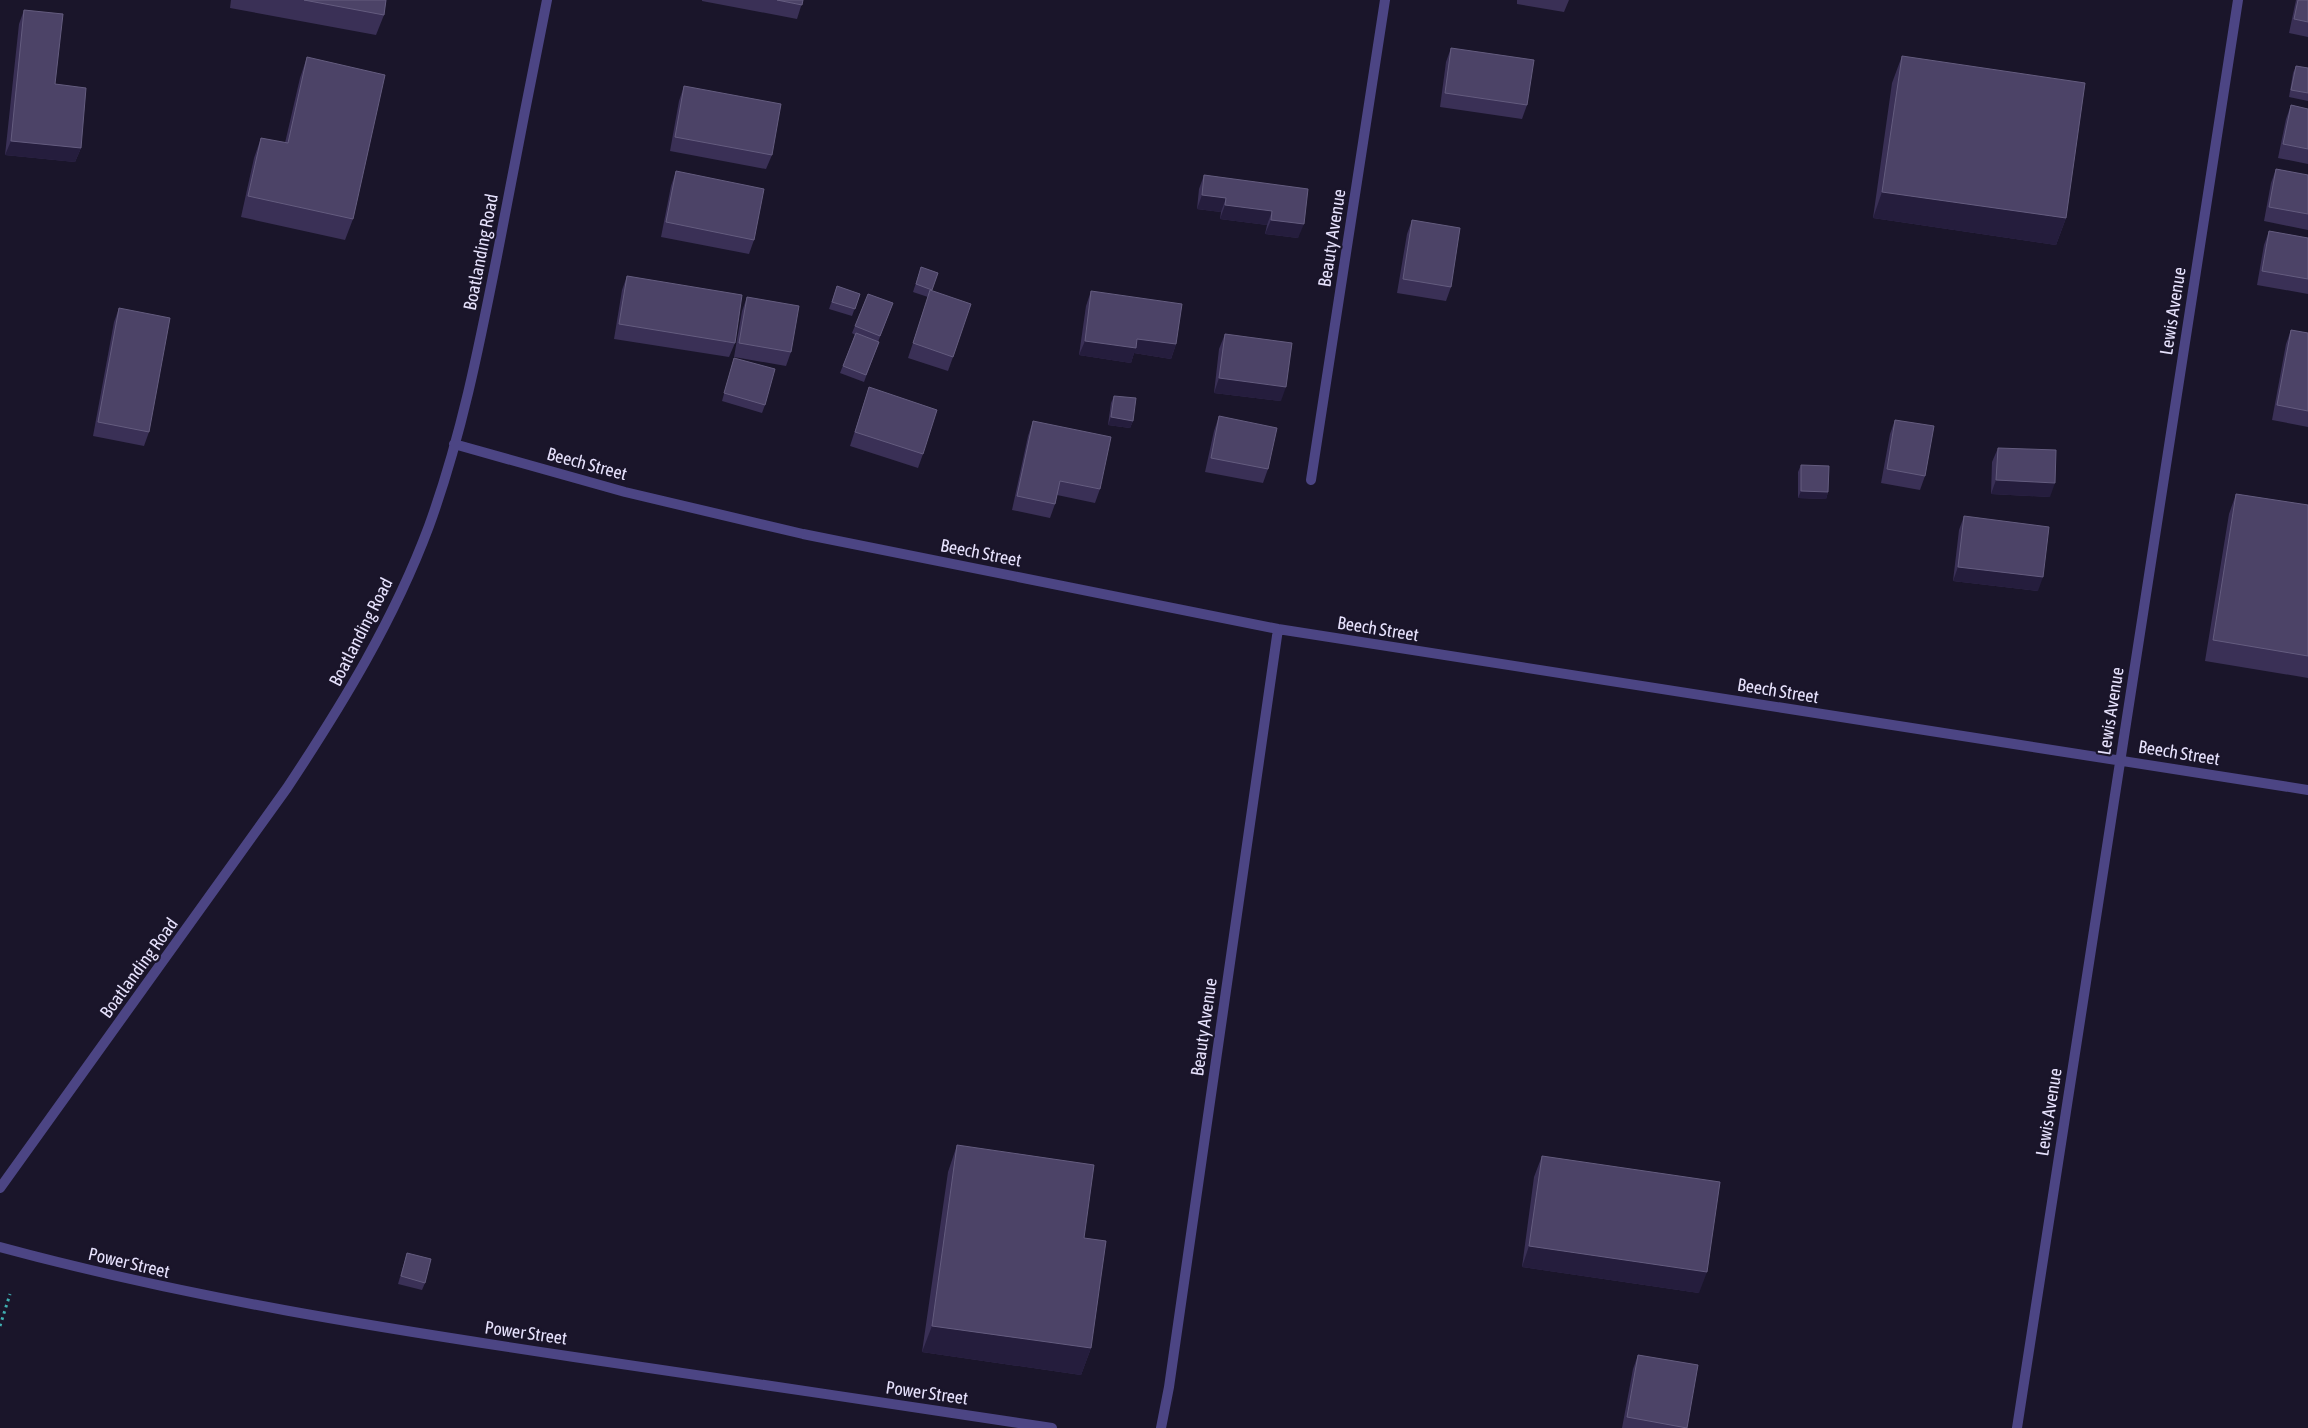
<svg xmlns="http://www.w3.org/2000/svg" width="2308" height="1428" font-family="'Asap Condensed',sans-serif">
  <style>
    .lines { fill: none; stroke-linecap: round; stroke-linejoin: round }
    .path { stroke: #40afb1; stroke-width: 3; stroke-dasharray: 2.5 4; stroke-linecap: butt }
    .minor { stroke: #4c4584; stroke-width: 10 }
    .wall { fill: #3a3056 }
    .shaded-wall { fill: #251d3d }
    .building { fill: #4c4367; stroke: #645c7f }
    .labels { text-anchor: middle; stroke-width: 4.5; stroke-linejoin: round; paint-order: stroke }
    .street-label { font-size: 18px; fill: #e6e1fc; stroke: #1a152a }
  </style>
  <rect width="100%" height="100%" fill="#1a152a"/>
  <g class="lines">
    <path class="path" d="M 0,1326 L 10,1294"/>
    <path class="minor" d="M 454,444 L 625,492 L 803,534 L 1278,629 L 2308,790
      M 1311,480 L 1385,0
      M 0,1188 L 287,788 C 342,705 394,620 429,526 C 461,438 479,347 497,256 C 513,171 530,85 547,0
      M 0,1247 C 188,1298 381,1328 574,1357 C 733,1380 893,1404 1052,1428
      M 1161,1428 L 1169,1387 L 1278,629
      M 2017,1428 L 2238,0"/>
  </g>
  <path class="wall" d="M 231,0 L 386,0 L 384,15 L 376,35 L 230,8 Z
    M 702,0 L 803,0 L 797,19 L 702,1 Z
    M 1517,0 L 1569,0 L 1564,12 L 1517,4 Z
    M 2296,0 L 2308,0 L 2308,37 L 2289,33 Z
    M 24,10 L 55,84 L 81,148 L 75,162 L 5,155 L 19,24 Z
    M 1451,48 L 1527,105 L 1522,119 L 1440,107 L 1446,62 Z
    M 1902,56 L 2066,218 L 2056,245 L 1873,218 L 1892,83 Z
    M 307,57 L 353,219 L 345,240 L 241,217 L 254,158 L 261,138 L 285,143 L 300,78 Z
    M 2296,66 L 2308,68 L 2308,101 L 2289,97 L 2293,73 Z
    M 684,86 L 772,155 L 766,169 L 670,151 L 679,101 Z
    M 2291,105 L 2308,109 L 2308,164 L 2278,158 L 2286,119 Z
    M 2276,169 L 2308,175 L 2308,230 L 2264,221 L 2271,183 Z
    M 676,171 L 754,240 L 749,254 L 661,237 L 671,186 Z
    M 1204,175 L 1308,189 L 1298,238 L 1265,234 L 1267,225 L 1220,219 L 1221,212 L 1197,209 L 1199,189 Z
    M 1412,220 L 1451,287 L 1446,301 L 1397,293 L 1407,234 Z
    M 2269,231 L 2308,238 L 2308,294 L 2257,285 L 2264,245 Z
    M 921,267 L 938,273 L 931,291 L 953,357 L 948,371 L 908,358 L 928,297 L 913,292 Z
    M 627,276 L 735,343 L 729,357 L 614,339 L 622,290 Z
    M 837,286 L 860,294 L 852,316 L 829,309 Z
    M 1091,291 L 1176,344 L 1171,359 L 1134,353 L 1131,363 L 1079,355 L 1086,306 Z
    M 868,294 L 893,303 L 878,342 L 879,342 L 864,382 L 840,373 L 855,335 L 852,333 Z
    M 747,297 L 791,352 L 786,366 L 734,357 L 742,311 Z
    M 119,308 L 149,432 L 144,446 L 93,436 L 114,322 Z
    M 2291,330 L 2308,333 L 2308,427 L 2272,420 L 2286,344 Z
    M 1225,334 L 1281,401 L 1214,393 L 1219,349 Z
    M 734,358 L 765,405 L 762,413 L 722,401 Z
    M 869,387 L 923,454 L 918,468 L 850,446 Z
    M 1114,396 L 1133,421 L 1130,428 L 1108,425 L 1111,403 Z
    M 1219,416 L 1268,469 L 1263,483 L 1205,472 L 1214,431 Z
    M 1895,420 L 1925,476 L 1920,490 L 1881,483 L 1890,434 Z
    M 1033,421 L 1100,489 L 1095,503 L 1057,495 L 1055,504 L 1050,518 L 1012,510 L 1028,436 Z
    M 1998,448 L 2050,497 L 1991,494 L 1992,462 Z
    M 1801,465 L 1828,492 L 1826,499 L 1798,498 L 1798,472 Z
    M 2236,494 L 2308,505 L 2308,678 L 2205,661 L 2229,514 Z
    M 1964,516 L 2038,591 L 1953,581 L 1959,530 Z
    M 957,1145 L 1084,1238 L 1091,1348 L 1081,1375 L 922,1352 L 948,1172 Z
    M 1542,1156 L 1699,1293 L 1522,1267 L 1534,1177 Z
    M 407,1253 L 425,1283 L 422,1290 L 398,1284 Z
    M 1638,1355 L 1687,1428 L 1622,1428 L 1633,1369 Z"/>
  <path class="shaded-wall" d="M 11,141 L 81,148 L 75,162 L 5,155 Z
    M 1882,192 L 2066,218 L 2056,245 L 1873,218 Z
    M 1202,195 L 1226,198 L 1221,212 L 1197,209 Z
    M 1225,205 L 1272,211 L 1267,225 L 1220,219 Z
    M 1271,220 L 1304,224 L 1298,238 L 1265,234 Z
    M 1137,339 L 1176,344 L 1171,359 L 1134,353 L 1131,363 L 1079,355 L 1085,341 Z
    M 1219,378 L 1286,387 L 1281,401 L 1214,393 Z
    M 1111,417 L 1133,421 L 1130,428 L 1108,425 Z
    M 1996,480 L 2055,483 L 2050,497 L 1991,494 Z
    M 1801,491 L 1828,492 L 1826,499 L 1798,498 Z
    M 1958,567 L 2043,577 L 2038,591 L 1953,581 Z
    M 1529,1246 L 1707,1272 L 1699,1293 L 1522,1267 Z
    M 932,1326 L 1091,1348 L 1081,1375 L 922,1352 Z"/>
  <path class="building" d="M 304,0 L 386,0 L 384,15 Z
    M 777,0 L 803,0 L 802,5 Z
    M 2298,0 L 2308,0 L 2308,22 L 2294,19 Z
    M 24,10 L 63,14 L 55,84 L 86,88 L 81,148 L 11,141 Z
    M 1451,48 L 1534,60 L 1527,105 L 1445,93 Z
    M 1902,56 L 2085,83 L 2066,218 L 1882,192 Z
    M 307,57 L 385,75 L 353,219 L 248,196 L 261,138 L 288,143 Z
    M 2296,66 L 2308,68 L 2308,93 L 2291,90 Z
    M 684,86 L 781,104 L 772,155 L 675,137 Z
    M 2291,105 L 2308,109 L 2308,149 L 2283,144 Z
    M 2276,169 L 2308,175 L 2308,214 L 2269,207 Z
    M 676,171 L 764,189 L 754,240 L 666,222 Z
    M 1204,175 L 1308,189 L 1304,224 L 1271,220 L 1272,211 L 1225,205 L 1226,198 L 1202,195 Z
    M 1412,220 L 1460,228 L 1451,287 L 1403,279 Z
    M 2269,231 L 2308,238 L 2308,279 L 2262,271 Z
    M 921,267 L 938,273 L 932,290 L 916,284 Z
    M 627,276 L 742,295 L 735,343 L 619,324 Z
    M 837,286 L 860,294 L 855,309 L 832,302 Z
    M 930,290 L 971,304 L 953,357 L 913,343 Z
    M 1091,291 L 1182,304 L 1176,344 L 1137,339 L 1136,348 L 1085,341 Z
    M 868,294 L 893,303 L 880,336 L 855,326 Z
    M 747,297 L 799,306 L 791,352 L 739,343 Z
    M 119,308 L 170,318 L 149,432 L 98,422 Z
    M 2291,330 L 2308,333 L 2308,411 L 2277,405 Z
    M 856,333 L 879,342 L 866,375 L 843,366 Z
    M 1225,334 L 1292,343 L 1286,387 L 1219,378 Z
    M 734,358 L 775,369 L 765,405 L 724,393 Z
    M 869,387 L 937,410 L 923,454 L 855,432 Z
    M 1114,396 L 1136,398 L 1133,421 L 1111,417 Z
    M 1219,416 L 1277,428 L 1268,469 L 1211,458 Z
    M 1895,420 L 1934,426 L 1925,476 L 1887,469 Z
    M 1033,421 L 1111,437 L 1100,489 L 1060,481 L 1055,504 L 1017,496 Z
    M 1998,448 L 2056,450 L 2055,483 L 1996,480 Z
    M 1801,465 L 1829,466 L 1828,492 L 1801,491 Z
    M 2236,494 L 2308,505 L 2308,656 L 2213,640 Z
    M 1964,516 L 2049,527 L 2043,577 L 1958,567 Z
    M 957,1145 L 1094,1165 L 1084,1238 L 1106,1241 L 1091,1348 L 932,1326 Z
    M 1542,1156 L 1720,1182 L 1707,1272 L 1529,1246 Z
    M 407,1253 L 431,1259 L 425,1283 L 401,1276 Z
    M 1638,1355 L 1698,1365 L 1687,1428 L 1627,1417 Z"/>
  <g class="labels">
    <g class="street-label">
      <text transform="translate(1332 238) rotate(-81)" y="6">Beauty Avenue</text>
      <text transform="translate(481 252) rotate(-79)" y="6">Boatlanding Road</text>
      <text transform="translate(2173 311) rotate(-81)" y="6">Lewis Avenue</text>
      <text transform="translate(587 464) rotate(15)" y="6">Beech Street</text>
      <text transform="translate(981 553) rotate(11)" y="6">Beech Street</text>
      <text transform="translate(1378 629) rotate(9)" y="6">Beech Street</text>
      <text transform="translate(361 632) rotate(-63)" y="6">Boatlanding Road</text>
      <text transform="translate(1778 691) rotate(9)" y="6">Beech Street</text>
      <text transform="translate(2111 711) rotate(-81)" y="6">Lewis Avenue</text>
      <text transform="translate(2179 753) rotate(9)" y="6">Beech Street</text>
      <text transform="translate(139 968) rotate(-54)" y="6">Boatlanding Road</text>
      <text transform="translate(1204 1027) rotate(-82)" y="6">Beauty Avenue</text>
      <text transform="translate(2049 1112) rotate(-81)" y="6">Lewis Avenue</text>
      <text transform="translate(129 1263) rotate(13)" y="6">Power Street</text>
      <text transform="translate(526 1333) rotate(8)" y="6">Power Street</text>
      <text transform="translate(927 1393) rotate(8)" y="6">Power Street</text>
    </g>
  </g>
</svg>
